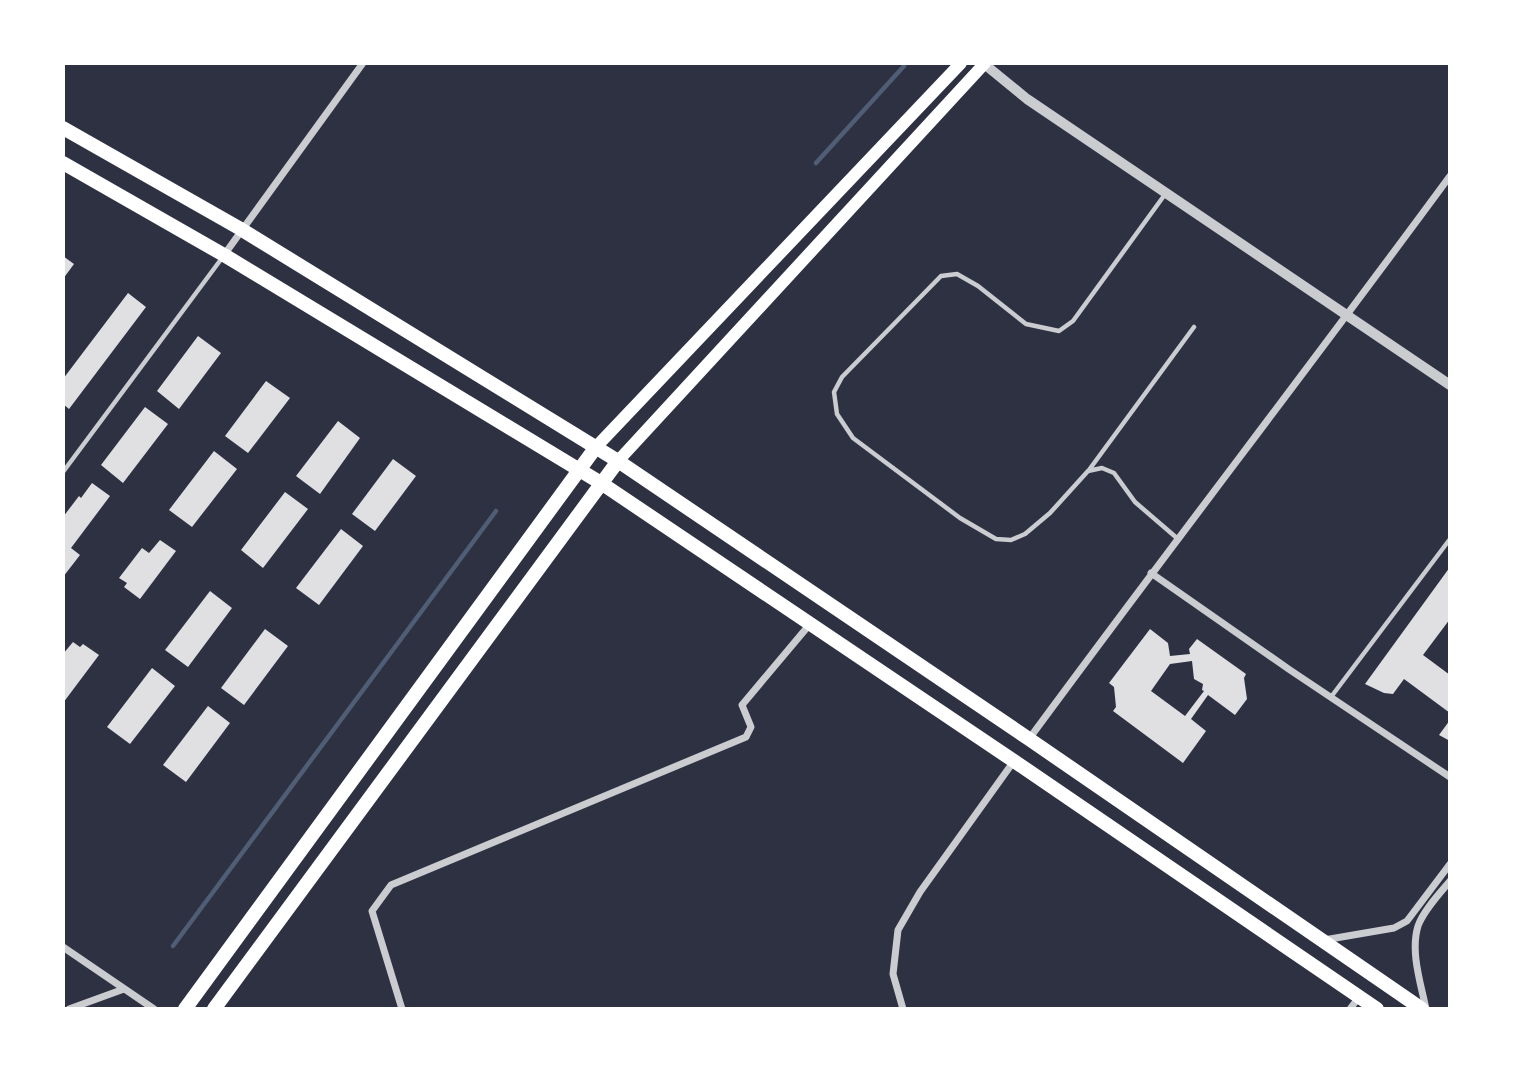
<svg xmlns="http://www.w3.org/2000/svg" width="1513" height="1072" font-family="Figtree,sans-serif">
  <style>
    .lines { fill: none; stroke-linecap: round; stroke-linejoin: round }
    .stream { stroke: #4f5d75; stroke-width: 4.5 }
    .building { fill: #e0e0e3; fill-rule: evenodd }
    .service { stroke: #caccd0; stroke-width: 4.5 }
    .minor { stroke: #caccd0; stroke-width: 7 }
    .tertiary { stroke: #caccd0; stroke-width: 10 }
    .secondary { stroke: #fff; stroke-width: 12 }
    .primary { stroke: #fff; stroke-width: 14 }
  </style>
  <rect width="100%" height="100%" fill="#2d3142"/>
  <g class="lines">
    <path class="stream" d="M 816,163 L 904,66
      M 173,946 L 496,511"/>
  </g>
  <path class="building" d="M 63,256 L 74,264 L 63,279 Z
    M 128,293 L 146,307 L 69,409 L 63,404 L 63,379 Z
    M 198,336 L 221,353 L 179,409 L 157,391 Z
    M 266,381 L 290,398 L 248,453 L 225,436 Z
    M 145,407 L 168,424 L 123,483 L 101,465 Z
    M 338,421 L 360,438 L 320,494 L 296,476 Z
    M 214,451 L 237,469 L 192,527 L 169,510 Z
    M 393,459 L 416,476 L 375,531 L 352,514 Z
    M 92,483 L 110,496 L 71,548 L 80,555 L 63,577 L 63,522 L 64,520 L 63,517 L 79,496 L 81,498 Z
    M 285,492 L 308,509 L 263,568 L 241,550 Z
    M 341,529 L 363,546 L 319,605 L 296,588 Z
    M 160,540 L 176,551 L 140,599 L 124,587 L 127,583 L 119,578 L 142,548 L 149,553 Z
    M 1450,567 L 1450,619 L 1423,655 L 1450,675 L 1450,713 L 1404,679 L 1393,694 L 1384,693 L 1365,684 Z
    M 210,591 L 232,608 L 188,667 L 165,650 Z
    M 265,629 L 288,646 L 244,705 L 221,688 Z
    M 1150,629 L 1168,643 L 1170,656 L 1190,654 L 1189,649 L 1197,639 L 1246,674 L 1244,678 L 1247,699 L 1235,715 L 1208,695 L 1191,719 L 1206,731 L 1183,763 L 1113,711 L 1116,707 L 1114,687 L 1109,683 ZM 1192,661 L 1194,679 L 1203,684 L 1202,690 L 1204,691 L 1185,716 L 1151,691 L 1170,664 Z
    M 73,642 L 80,647 L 83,644 L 99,655 L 63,703 L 63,654 Z
    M 152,668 L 175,686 L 130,744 L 107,727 Z
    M 208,706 L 230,723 L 186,782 L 163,765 Z
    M 1450,720 L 1450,741 L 1439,735 Z"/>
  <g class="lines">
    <path class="service" d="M 1166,193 L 1073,321 L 1059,331 L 1026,324 L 978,286 L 957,274 L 941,276 L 842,377 L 834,392 L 837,414 L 853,438 L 960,518 L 996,539 L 1011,540 L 1025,534 L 1050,513 L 1088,471 L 1102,468 L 1114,473 L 1135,502 L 1178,539
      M 1089,470 L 1194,327
      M 63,472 L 222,258
      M 1331,697 L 1450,539"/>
    <path class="minor" d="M 224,255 L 363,63
      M 1151,573 L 1290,670 L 1450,777
      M 1029,739 C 1168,550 1311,365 1450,176
      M 1324,940 L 1394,928 L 1407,921 L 1450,864
      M 63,947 L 154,1009
      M 69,1009 L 124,989
      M 402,1009 L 372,911 L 391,885 L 746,737 L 751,727 L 742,705 L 810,624
      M 903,1009 L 893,974 L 898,930 L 920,892 L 1014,761
      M 1350,1009 L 1359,997
      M 1426,1009 C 1421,984 1410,952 1418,926 C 1423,911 1440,893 1450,881"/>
    <path class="tertiary" d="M 983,63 L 1027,99 L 1450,385"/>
    <path class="secondary" d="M 596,447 L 961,63
      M 618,461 L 985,63"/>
    <path class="primary" d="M 63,128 L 239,228 L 618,461 L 1029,739 L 1422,1009
      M 63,163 L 224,255 L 601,483 L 1014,761 L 1377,1009
      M 185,1009 L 596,447
      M 214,1009 L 618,461"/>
  </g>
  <rect width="1513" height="1072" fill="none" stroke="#ffffff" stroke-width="130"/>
</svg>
